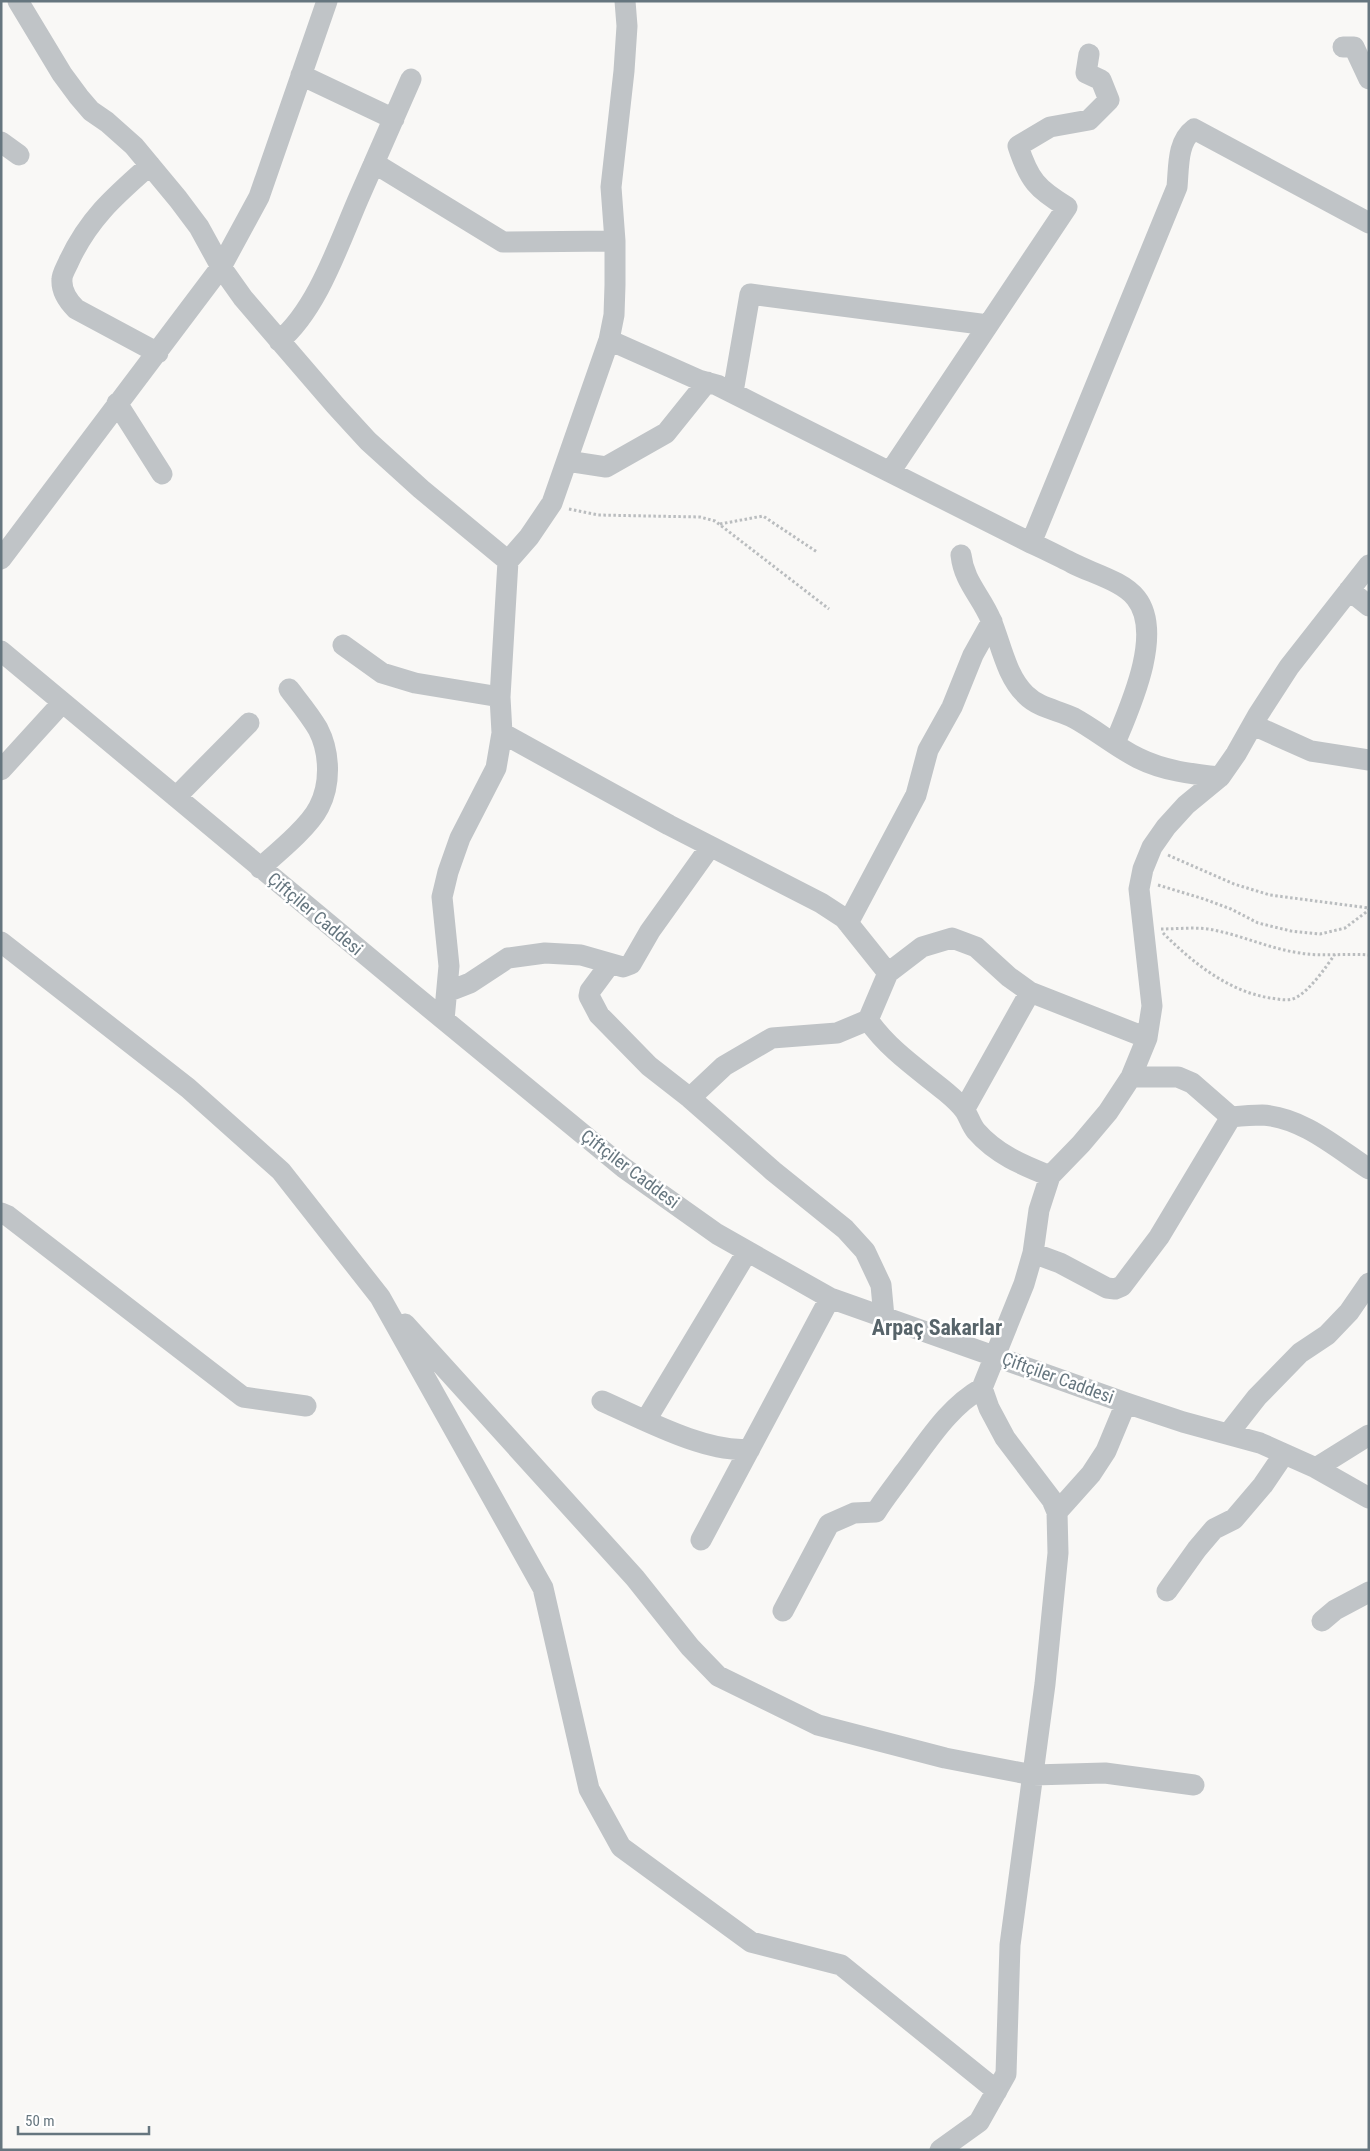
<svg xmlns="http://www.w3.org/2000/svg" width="1370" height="2151" font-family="'Roboto Condensed',sans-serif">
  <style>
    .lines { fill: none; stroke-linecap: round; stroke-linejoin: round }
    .path { stroke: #babdbf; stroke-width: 3; stroke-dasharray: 2.5 2.5; stroke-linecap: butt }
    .minor { stroke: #c0c4c7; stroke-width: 21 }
    .labels { text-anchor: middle; stroke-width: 5; stroke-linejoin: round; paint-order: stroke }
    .street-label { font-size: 18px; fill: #66767f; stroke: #fff }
    .district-label { font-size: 22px; font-weight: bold; fill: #57646a; stroke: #fff }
  </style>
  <rect width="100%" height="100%" fill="#f9f8f6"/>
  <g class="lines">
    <path class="path" d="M 569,509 L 598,515 L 700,517 L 715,521 L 829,609
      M 720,524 L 763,516 L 817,552
      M 1168,855 L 1234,884 L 1270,895 L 1369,908
      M 1158,885 L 1204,899 L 1231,909 L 1258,923 L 1291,931 L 1320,934 L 1345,928 L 1369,910
      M 1161,929 C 1180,929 1200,926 1218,931 C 1246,937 1271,949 1300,953 C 1322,957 1346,953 1369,955
      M 1163,933 C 1193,963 1228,991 1270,998 C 1279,999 1289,1002 1297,997 C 1311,989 1326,967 1335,954"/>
    <path class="minor" d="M 18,1 L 62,74 L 79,97 L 91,111 L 107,122 L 134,146 L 178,199 L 199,227 L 221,267 L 243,298 L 335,405 L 368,441 L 421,489 L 508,561
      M 1343,47 L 1354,47 L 1369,79
      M 301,75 L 394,119
      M 1,142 L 19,155
      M 374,163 L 503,242 L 615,241
      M 150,165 C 115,196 89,218 69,261 C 67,266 62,274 62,279 C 61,291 68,301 76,309 L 158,353
      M 609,340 L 699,380 L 717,385 L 1031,543 C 1045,549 1058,556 1072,563 C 1091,573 1123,581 1136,598 C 1164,633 1130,707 1115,743
      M 279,341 C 318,309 340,240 360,195 C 377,156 394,118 411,79
      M 733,392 L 750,294 L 988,325
      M 117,403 L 162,474
      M 567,461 L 606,467 L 666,433 L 707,382
      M 890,472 L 1067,207 C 1037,189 1029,180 1018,146 L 1050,127 L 1089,120 L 1109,100 L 1101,80 L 1086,73 L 1089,54
      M 1031,543 L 1177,187 C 1179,166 1177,142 1194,129 L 1369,223
      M 961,555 C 964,582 981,596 991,620 C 1001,644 1006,676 1026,695 C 1039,708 1058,710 1074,718 C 1096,730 1116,747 1138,758 C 1164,771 1192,774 1220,777
      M 1,559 L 221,267 L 259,197 L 327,1
      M 1349,590 L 1369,606
      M 343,645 L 382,673 L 415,683 L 500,697
      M 1,651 L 409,991 L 624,1168 L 717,1234 L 830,1298 L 1126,1403 L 1183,1422 L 1260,1443 L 1316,1468 L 1369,1498
      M 1253,725 L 1311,751 L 1369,760
      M 502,733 L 669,825 L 821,903 L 844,918 L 888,973 L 868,1020 C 889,1050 918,1069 946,1092 C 952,1097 960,1104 965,1111 C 969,1117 971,1125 976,1131 C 996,1154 1022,1165 1050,1176
      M 1,770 L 62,703
      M 176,797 L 249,723
      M 260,868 C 277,853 309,827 319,807 C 331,784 330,752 318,729 C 310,715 299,702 289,689
      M 848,923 L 916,795 L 928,750 L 952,707 L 973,655 L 992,621
      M 1,942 L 188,1088 L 281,1171 L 380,1297 L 543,1588 L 589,1789 L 621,1847 L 751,1942 L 841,1965 L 997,2091
      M 610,964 L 590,991 L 589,996 L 599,1015 L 649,1066 L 690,1098 L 773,1171 L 845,1229 L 865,1251 L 881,1285 L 884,1317
      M 888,973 L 922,947 L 952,938 L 976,947 L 1009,977 L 1030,992 L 1147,1038
      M 447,992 L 470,983 L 508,958 L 545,953 L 581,955 L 623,967 L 631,964 L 650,931 L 710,847
      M 444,1020 L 449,966 L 442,897 L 448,872 L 460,838 L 496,768 L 502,733 L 500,697 L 508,561 L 529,537 L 552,503 L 609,340 L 614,315 L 615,285 L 615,241 L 611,187 L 624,71 L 627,26 L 625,1
      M 1131,1077 L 1178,1077 L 1192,1083 L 1231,1117
      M 690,1098 L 724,1066 L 772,1038 L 837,1033 L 868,1020
      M 964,1110 L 1030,992
      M 1,1213 L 8,1216 L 243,1397 L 306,1406
      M 1033,1253 L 1060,1263 L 1107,1288 L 1115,1289 L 1122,1286 L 1159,1237 L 1231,1117 C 1241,1116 1252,1115 1262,1115 C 1302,1117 1337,1148 1369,1169
      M 405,1324 L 635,1578 L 690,1647 L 718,1676 L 818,1725 L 945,1758 L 1033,1775 L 1105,1773 L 1194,1785
      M 602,1401 C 641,1418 707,1454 750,1449
      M 646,1420 L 747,1252
      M 1228,1434 L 1257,1397 L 1300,1353 L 1327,1335 L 1349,1312 L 1369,1283
      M 1316,1468 L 1369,1435
      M 1057,1512 L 1091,1474 L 1106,1451 L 1126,1403
      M 701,1540 L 830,1298
      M 1167,1591 L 1197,1549 L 1214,1529 L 1234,1519 L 1263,1485 L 1284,1454
      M 783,1611 L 829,1524 L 854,1513 L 876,1512 C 884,1499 894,1487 903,1474 C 927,1443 947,1408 982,1388
      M 1322,1621 L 1335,1610 L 1369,1592
      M 940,2150 L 979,2122 L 1006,2074 L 1010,1945 L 1045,1684 L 1058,1553 L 1057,1512 L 1052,1500 L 1005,1438 L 989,1408 L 982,1388 L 1024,1284 L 1033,1253 L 1039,1210 L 1050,1176 L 1081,1144 L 1108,1112 L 1131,1077 L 1147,1038 L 1152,1006 L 1139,889 L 1143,869 L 1152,847 L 1166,827 L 1186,805 L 1220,777 L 1236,754 L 1258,715 L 1289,667 L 1369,565"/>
  </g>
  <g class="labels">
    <g class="street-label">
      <text transform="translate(315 914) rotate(40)" y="6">Çiftçiler Caddesi</text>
      <text transform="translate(630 1169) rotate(37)" y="6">Çiftçiler Caddesi</text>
      <text transform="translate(1058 1378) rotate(20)" y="6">Çiftçiler Caddesi</text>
    </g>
    <g class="district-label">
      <text x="937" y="1335">Arpaç Sakarlar</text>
    </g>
  </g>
  <rect width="1370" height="2151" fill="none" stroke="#66767f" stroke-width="5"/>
  <path d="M18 2126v8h131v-8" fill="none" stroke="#66767f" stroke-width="2.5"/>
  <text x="25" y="2126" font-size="15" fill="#66767f" stroke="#ffffff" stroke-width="4" paint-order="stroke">50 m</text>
</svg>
